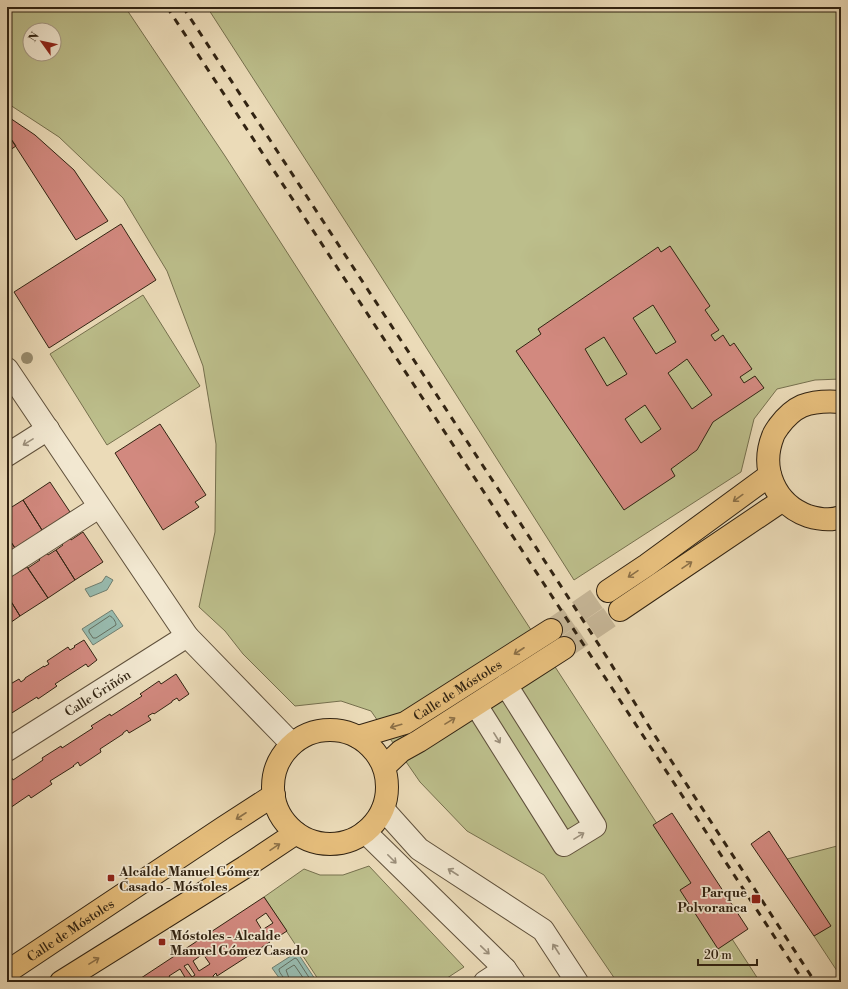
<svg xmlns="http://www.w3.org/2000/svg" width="848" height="989" font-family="'Libre Bodoni',serif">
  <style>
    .green { fill: #bcbe8b; stroke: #76704e; fill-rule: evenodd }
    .water { fill: #98bbaf; stroke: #6f7e70 }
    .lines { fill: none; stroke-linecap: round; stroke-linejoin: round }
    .shore { stroke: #646f60; stroke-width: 1 }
    .building { fill: #d2897f; stroke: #312312; fill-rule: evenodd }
    .major-tunnel { stroke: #c6b697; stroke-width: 22; stroke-dasharray: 22 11; stroke-linecap: butt }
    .minor-casing { stroke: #60513c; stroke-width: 24 }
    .major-casing { stroke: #312312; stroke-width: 24 }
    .minor { stroke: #f2e8d1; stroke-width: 22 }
    .major { stroke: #e6be7c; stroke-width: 22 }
    .rail { stroke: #312312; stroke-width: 3; stroke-dasharray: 7 7; stroke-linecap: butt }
    .tree { fill: #988b6d }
    .oneway { stroke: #9b8f7b }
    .oneway2 { stroke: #8c7047 }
    .poi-dot { fill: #8f2418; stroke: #f2e8d1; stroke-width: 1.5 }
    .labels { text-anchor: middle; stroke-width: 3.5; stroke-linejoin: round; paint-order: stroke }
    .street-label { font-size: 13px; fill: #312312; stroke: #f2e8d1 }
    .poi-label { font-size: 13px; font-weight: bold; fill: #312312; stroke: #f2e8d1; text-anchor: start }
  </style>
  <rect width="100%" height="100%" fill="#ebdbb8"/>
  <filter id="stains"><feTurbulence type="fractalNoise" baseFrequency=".005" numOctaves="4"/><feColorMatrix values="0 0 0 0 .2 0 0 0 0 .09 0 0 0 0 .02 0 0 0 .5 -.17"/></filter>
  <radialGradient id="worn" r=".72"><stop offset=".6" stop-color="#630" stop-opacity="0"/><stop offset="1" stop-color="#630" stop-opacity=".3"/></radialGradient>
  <path class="green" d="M 7,7 L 125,7 L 225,156 L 442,493 L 760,982 L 617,982 L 544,875 L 467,831 L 420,782 L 371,711 L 341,701 L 295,706 L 243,654 L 225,631 L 199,607 L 215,532 L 216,444 L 203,366 L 167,271 L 123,198 L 59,137 L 7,103 ZM 30,30 L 54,30 L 54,54 L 30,54 Z
    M 207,7 L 841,7 L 841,379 L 815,380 L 777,389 L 754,419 L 741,472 L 574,580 L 373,264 Z
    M 143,295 L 200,386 L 107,445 L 50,354 Z
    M 841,845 L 841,977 L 814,936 L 830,926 L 787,859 Z
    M 369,866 L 464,967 L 441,982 L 320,982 L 264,897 L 304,869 L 320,875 L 343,875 Z"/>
  <path class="water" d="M 106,576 L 113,580 L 107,590 L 90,597 L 85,589 L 102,582 Z
    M 112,610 L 123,626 L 93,645 L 82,629 Z
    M 297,952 L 317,982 L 282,982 L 272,968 Z"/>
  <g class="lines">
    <path class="shore" d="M 110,616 C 113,617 116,622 116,625 L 96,638 L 93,638 L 89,632 L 89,630 Z
      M 285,982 C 285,977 279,974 279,969 L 295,958 L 297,959 L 312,982
      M 290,982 L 289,978 L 286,970 L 294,965 L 295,966 L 306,982"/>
  </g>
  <path class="building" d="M 7,116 L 35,135 L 74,170 L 108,221 L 76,240 L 7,133 Z
    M 7,133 L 16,146 L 7,152 Z
    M 121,224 L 156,280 L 49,348 L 14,292 Z
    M 670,246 L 710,306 L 705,310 L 719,330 L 711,335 L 715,341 L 723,335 L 730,346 L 734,343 L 752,369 L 740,377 L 744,383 L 755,376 L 764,388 L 713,422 L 697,450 L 671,469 L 675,476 L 624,510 L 516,351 L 541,334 L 538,329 L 658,247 L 661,252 ZM 653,305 L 676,342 L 656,354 L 633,318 ZM 604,337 L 627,374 L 607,386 L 585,349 ZM 687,359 L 712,395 L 692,409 L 668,373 ZM 645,405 L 661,429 L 641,443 L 625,419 Z
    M 160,424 L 206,495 L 195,502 L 199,507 L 163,530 L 115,453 Z
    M 50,482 L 70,512 L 58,520 L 59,521 L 51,527 L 50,525 L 42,530 L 23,500 Z
    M 23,500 L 42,530 L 35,535 L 36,536 L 27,542 L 27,540 L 15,548 L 7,536 L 7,510 Z
    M 83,532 L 103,562 L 75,580 L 56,550 L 63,545 L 62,544 L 70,538 L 71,540 Z
    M 7,536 L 15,548 L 7,553 Z
    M 56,550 L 75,580 L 48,598 L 28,568 L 40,560 L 39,559 L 47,553 L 48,555 Z
    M 27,567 L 48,598 L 20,616 L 7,595 L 7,582 L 8,581 L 7,579 Z
    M 7,595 L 20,616 L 7,625 Z
    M 84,640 L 97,660 L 88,667 L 86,664 L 55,684 L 57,686 L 38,699 L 37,697 L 7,716 L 7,686 L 19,679 L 21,682 L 25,679 L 25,678 L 44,666 L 44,667 L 49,664 L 47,661 L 68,647 L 70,650 L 75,647 L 74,646 Z
    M 176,674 L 189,694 L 179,701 L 177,698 L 172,701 L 172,702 L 154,714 L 153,713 L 148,716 L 151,720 L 129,733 L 127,730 L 123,733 L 123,734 L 100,749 L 101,752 L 80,766 L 78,762 L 73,766 L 74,766 L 50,781 L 52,784 L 31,798 L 29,795 L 7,810 L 7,781 L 12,778 L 13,780 L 43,760 L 42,758 L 61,746 L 62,748 L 93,728 L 91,726 L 110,714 L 111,716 L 142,696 L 140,694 L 159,681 L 161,684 Z
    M 672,813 L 748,929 L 718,949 L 680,890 L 691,883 L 653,825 Z
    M 769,831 L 831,926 L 814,936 L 751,844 Z
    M 264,897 L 287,931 L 273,940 L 271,937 L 268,939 L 270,942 L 217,976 L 216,973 L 213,976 L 214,979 L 209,982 L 182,982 L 186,979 L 180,969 L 169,976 L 173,982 L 135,982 ZM 266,913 L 273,923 L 262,930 L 256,920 ZM 203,954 L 210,964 L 199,971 L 193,961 ZM 188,964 L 195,975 L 192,977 L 184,966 Z"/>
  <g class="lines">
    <path class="major-tunnel" d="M 551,630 L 608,591
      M 564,648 L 620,610"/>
    <defs>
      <g id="minor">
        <path d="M 7,369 L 187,636 L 292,744"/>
        <path d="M 7,455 L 48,429"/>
        <path d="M 7,566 L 99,507"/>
        <path d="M 476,705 L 564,845 L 595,826 L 506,685"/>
        <path id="s1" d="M 7,750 L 187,636"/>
        <path d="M 383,809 L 419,849 L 543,930 L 577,982"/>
        <path d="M 365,832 L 505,969 L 514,982"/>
        <path d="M 485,982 L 505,969"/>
      </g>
      <g id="major">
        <path d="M 841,402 C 828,401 815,401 802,406 C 793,410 785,418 779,426 C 777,429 774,433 773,436 C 760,469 775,504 808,516 C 818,519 831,521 841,517"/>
        <path d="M 608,591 L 647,565 L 770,475"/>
        <path d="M 620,610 L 783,500"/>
        <circle cx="330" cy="787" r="57"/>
        <path id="s2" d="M 358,737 L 405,723 L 551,630"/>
        <path d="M 384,767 L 401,751 L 419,741 L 564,648"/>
        <path id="s3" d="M 7,972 L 223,828 L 274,795"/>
        <path d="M 61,982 L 245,867 L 296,833"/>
      </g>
    </defs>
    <use href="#minor" class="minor-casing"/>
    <use href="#major" class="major-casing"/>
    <use href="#minor" class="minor"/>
    <use href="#major" class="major"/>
    <path class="rail" d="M 167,7 L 804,982
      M 183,7 L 506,501 L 608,659 L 650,728 L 815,982"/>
  </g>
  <circle class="tree" cx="27" cy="358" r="6"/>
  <defs><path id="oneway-shaft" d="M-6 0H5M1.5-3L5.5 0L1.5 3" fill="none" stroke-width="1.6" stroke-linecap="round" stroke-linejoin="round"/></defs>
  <g class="oneway">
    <use href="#oneway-shaft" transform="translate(28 442) rotate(148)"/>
    <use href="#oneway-shaft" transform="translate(497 738) rotate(58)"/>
    <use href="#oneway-shaft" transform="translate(579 836) rotate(-32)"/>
    <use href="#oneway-shaft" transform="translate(392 859) rotate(45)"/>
    <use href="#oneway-shaft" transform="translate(453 872) rotate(-147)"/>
    <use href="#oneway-shaft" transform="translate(556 949) rotate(-123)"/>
    <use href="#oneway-shaft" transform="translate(485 950) rotate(44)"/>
  </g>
  <g class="oneway2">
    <use href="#oneway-shaft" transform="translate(738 498) rotate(144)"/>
    <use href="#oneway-shaft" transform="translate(687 565) rotate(-34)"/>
    <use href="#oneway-shaft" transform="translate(633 574) rotate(146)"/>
    <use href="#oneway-shaft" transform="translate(519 651) rotate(147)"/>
    <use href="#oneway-shaft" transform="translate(450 721) rotate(-32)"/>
    <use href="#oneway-shaft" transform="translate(396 726) rotate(164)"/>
    <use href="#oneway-shaft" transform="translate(241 816) rotate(147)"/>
    <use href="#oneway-shaft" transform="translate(275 847) rotate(-34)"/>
    <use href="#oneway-shaft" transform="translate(94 961) rotate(-32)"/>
  </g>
  <g class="poi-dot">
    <rect x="107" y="874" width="8" height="8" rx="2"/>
    <rect x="751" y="894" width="10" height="10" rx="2"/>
    <rect x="158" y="938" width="8" height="8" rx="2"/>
  </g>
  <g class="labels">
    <g class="street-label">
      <text dy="5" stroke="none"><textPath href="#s2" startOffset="111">Calle de Móstoles</textPath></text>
      <text dy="5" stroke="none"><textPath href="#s1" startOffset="107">Calle Griñón</textPath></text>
      <text dy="5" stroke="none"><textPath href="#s3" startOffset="76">Calle de Móstoles</textPath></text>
    </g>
    <g class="poi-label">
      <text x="119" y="876">Alcalde Manuel Gómez<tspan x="119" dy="15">Casado - Móstoles</tspan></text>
      <text x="747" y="897" text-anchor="end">Parque<tspan x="747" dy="15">Polvoranca</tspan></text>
      <text x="170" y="940">Móstoles - Alcalde<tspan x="170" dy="15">Manuel Gómez Casado</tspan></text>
    </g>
  </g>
  <rect width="848" height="989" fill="none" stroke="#ebdbb8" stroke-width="24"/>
  <rect x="8" y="8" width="832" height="973" fill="none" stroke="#312312" stroke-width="2"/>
  <rect x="12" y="12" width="824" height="965" fill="none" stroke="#312312"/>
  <g transform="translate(42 42) rotate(303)"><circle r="19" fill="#f2e8d1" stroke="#a59985"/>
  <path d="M0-3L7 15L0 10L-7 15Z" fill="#8f2418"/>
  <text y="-6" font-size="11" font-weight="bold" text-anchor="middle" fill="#312312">N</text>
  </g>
  <path d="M698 959v6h59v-6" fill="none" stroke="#312312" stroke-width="2"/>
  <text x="704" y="959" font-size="12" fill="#312312" stroke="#f2e8d1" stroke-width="3" paint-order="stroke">20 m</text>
  <rect width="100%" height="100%" filter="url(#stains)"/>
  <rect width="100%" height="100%" fill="url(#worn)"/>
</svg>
